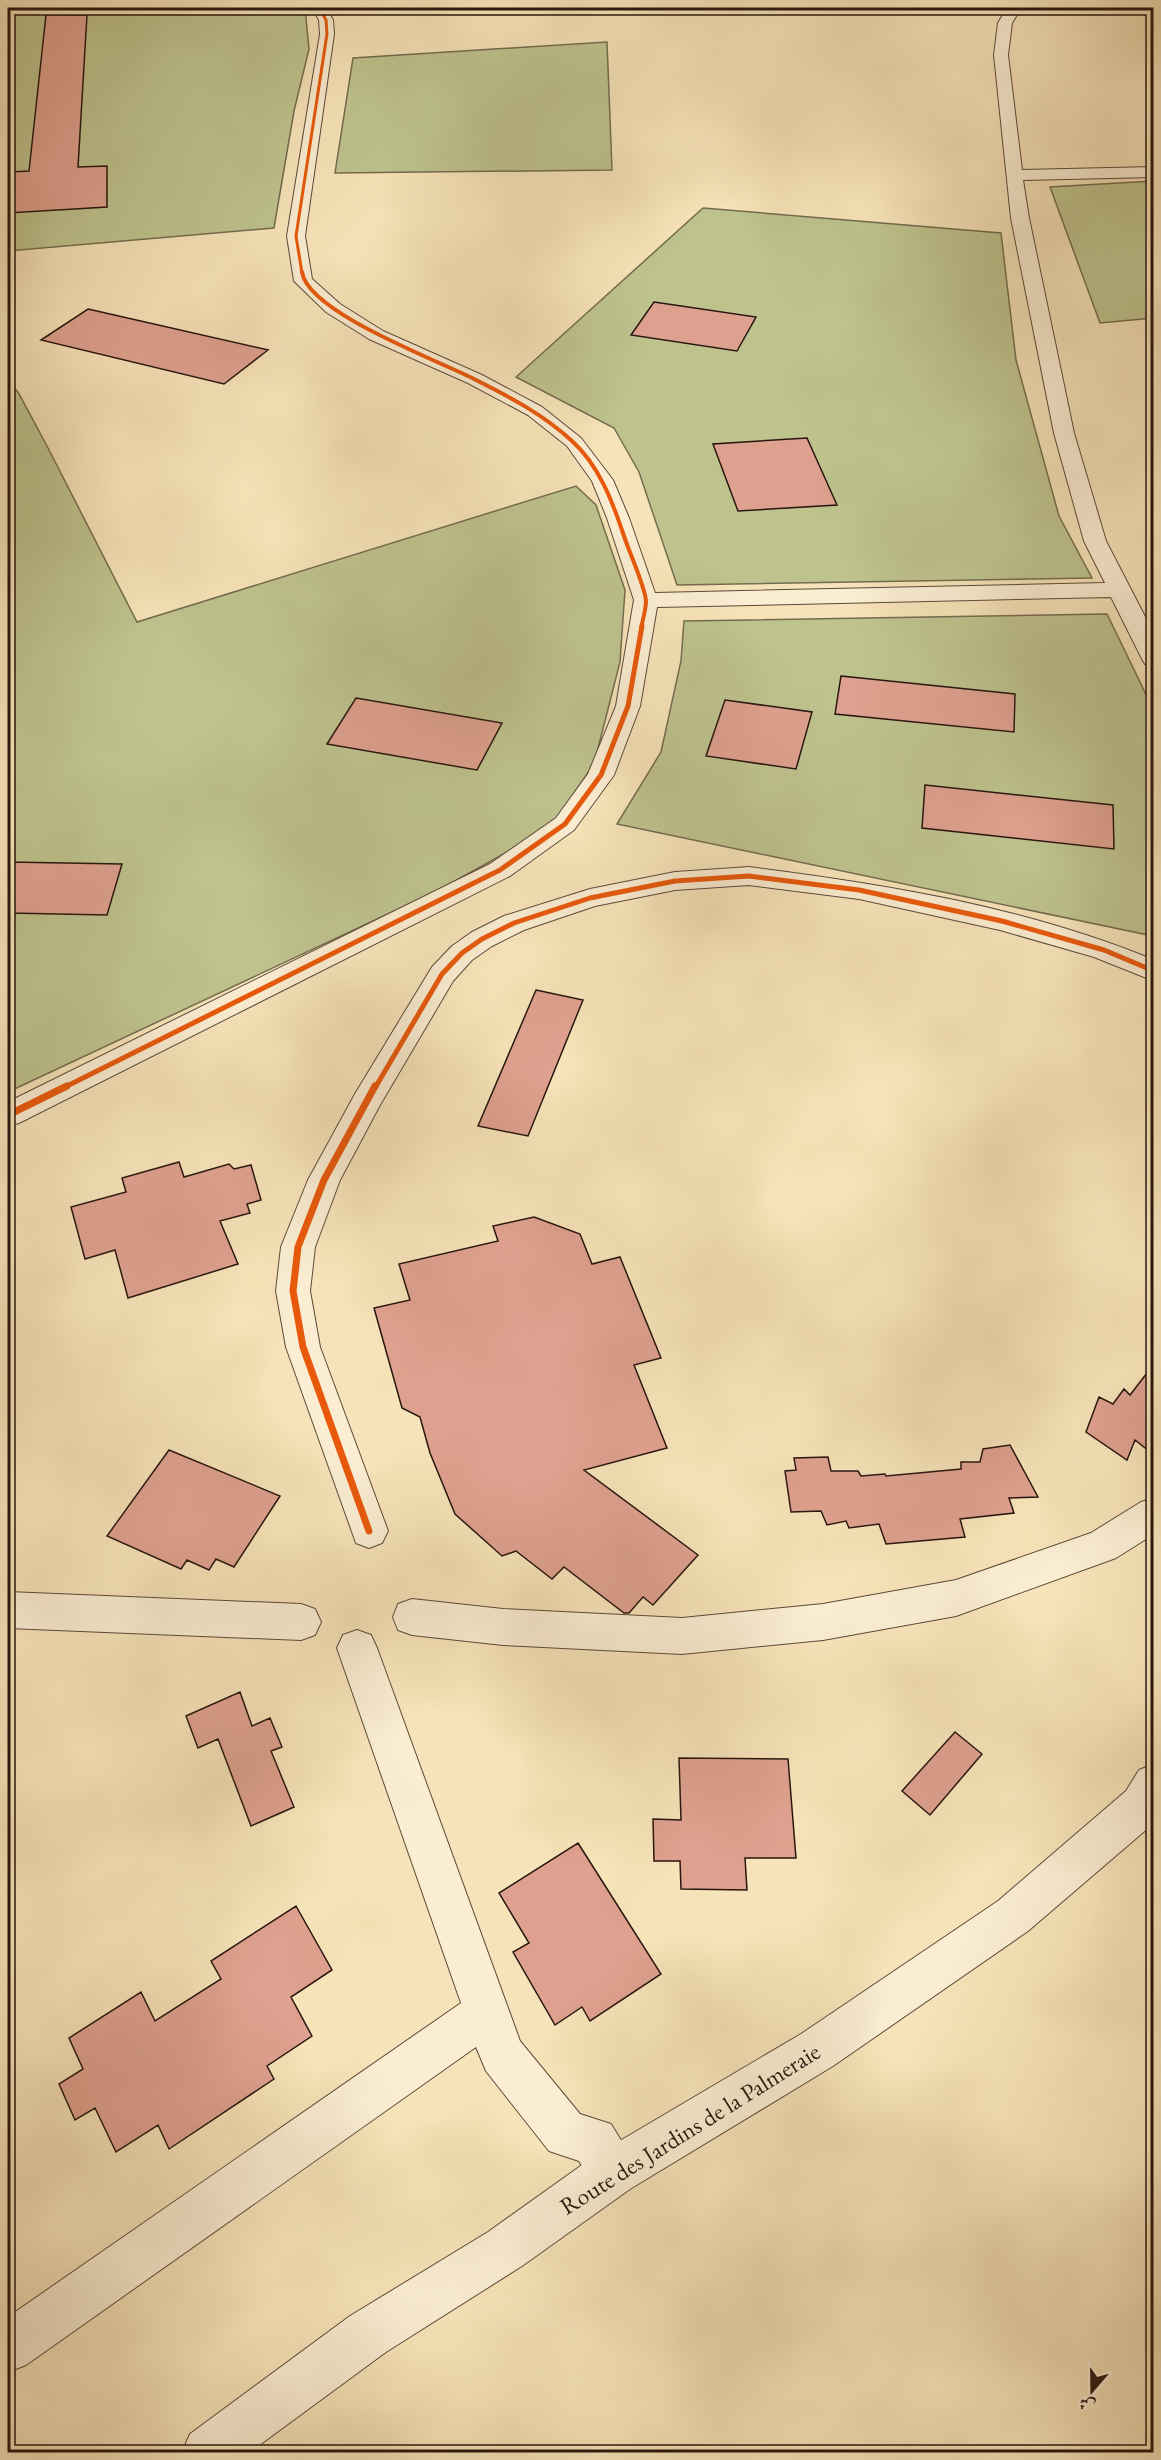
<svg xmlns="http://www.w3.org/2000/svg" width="1161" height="2460" font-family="'EB Garamond',Amiri,serif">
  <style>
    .green { fill: #bec38e; stroke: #736c4e; stroke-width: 1.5 }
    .building { fill: #dea18f; stroke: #28160f; stroke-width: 1.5 }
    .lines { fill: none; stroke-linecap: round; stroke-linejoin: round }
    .minor-casing { stroke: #5c493a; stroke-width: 2 }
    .tertiary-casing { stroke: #5c493a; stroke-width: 2 }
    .minor { fill: #faedd2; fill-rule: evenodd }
    .tertiary { fill: #faedd2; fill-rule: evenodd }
    .cycleway-far3-casing { stroke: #faedd2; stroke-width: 4.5 }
    .cycleway-far2-casing { stroke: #faedd2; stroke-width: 6 }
    .cycleway-far1-casing { stroke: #faedd2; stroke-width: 8 }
    .cycleway-casing { stroke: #faedd2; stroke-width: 10 }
    .cycleway-far3 { stroke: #e8590c; stroke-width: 3 }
    .cycleway-far2 { stroke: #e8590c; stroke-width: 4 }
    .cycleway-far1 { stroke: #e8590c; stroke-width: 5 }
    .cycleway { stroke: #e8590c; stroke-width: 7 }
    .labels { text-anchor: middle; stroke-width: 4.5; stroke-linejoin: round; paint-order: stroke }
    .near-street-label { font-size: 24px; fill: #28160f; stroke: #faedd2 }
  </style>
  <rect width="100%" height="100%" fill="#f7e3b9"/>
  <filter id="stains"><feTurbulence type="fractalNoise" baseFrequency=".00333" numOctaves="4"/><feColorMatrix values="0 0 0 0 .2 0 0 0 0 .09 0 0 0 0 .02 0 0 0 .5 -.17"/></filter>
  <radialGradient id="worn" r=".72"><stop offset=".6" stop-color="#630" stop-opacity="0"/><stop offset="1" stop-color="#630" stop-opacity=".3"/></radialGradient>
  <path class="green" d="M 8,8 L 305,8 L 309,49 L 294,111 L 274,228 L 8,251 Z
    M 607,42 L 612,170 L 335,173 L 353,58 Z
    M 1153,181 L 1153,318 L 1100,323 L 1050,187 Z
    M 703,208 L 1001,233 L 1016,360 L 1059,516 L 1092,578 L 677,585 L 639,472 L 614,428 L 516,377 Z
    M 8,381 L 18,392 L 47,446 L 137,622 L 576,486 L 596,505 L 625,590 L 620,662 L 594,764 L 550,828 L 437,891 L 8,1092 Z
    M 1107,614 L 1153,709 L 1153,936 L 617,824 L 661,752 L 681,661 L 684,621 Z"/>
  <path class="building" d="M 46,15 L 87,15 L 78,167 L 107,166 L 107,207 L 8,213 L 10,172 L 29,171 Z
    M 654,302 L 756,317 L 737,351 L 631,335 Z
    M 88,309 L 268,350 L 224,384 L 41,340 Z
    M 807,438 L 837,505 L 738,511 L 713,444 Z
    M 841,676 L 1015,694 L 1014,732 L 835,714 Z
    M 356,698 L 502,723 L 477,770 L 327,744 Z
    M 725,700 L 812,712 L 796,769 L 706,756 Z
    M 925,785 L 1113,805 L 1114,849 L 922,828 Z
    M 8,862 L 122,864 L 107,915 L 8,913 Z
    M 536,990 L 583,1000 L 528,1136 L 478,1126 Z
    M 179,1162 L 184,1177 L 229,1164 L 234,1169 L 251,1165 L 261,1200 L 247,1204 L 250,1213 L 220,1221 L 238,1264 L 128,1298 L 115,1250 L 85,1259 L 71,1207 L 126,1192 L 122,1178 Z
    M 534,1217 L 580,1234 L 592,1264 L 620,1257 L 661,1358 L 634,1365 L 667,1448 L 584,1470 L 698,1555 L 653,1605 L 643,1597 L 629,1613 L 624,1613 L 564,1567 L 552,1579 L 516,1551 L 502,1556 L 455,1514 L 430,1453 L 420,1417 L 402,1408 L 374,1308 L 410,1300 L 399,1264 L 498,1241 L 493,1226 Z
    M 1154,1364 L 1154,1455 L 1135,1440 L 1127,1460 L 1086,1432 L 1099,1397 L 1113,1404 L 1124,1389 L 1130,1395 Z
    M 1010,1445 L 1038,1497 L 1009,1498 L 1014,1513 L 960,1519 L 965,1537 L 886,1544 L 879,1524 L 849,1528 L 846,1521 L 827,1525 L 821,1511 L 791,1512 L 785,1471 L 796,1470 L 794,1458 L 828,1457 L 831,1471 L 858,1471 L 861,1476 L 885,1474 L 886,1476 L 961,1469 L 961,1462 L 980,1462 L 983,1449 Z
    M 169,1450 L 280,1496 L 234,1567 L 216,1559 L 209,1570 L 187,1560 L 181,1569 L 107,1536 Z
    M 240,1692 L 252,1726 L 270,1718 L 282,1747 L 271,1751 L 294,1807 L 251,1826 L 218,1739 L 198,1748 L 186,1716 Z
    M 955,1732 L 982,1754 L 930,1815 L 902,1791 Z
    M 679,1758 L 788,1759 L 796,1858 L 745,1858 L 747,1890 L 681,1889 L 680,1861 L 654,1861 L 653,1819 L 681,1820 Z
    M 578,1843 L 661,1974 L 590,2021 L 582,2007 L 555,2025 L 513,1952 L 529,1943 L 499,1893 Z
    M 296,1906 L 332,1970 L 291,1997 L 312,2036 L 267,2066 L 274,2079 L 169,2149 L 158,2125 L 116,2152 L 95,2108 L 75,2120 L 59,2084 L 83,2069 L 69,2038 L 141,1992 L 155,2021 L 221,1979 L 211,1961 Z"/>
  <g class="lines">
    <defs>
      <path id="minor" d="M 312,8 L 326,8 L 333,20 L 334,34 L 305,236 L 312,279 L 340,304 L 383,331 L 482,375 L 542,407 L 581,438 L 613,480 L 629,518 L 655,593 L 1105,583 L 1084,541 L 1054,433 L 1011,218 L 994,55 L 998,23 L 1007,8 L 1021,8 L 1012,23 L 1008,55 L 1022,170 L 1154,167 L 1154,177 L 1023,180 L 1029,218 L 1074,433 L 1106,541 L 1154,634 L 1154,666 L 1145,664 L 1142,659 L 1111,597 L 657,607 L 640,706 L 614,775 L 574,830 L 510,876 L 19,1123 L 8,1126 L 8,1102 L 490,864 L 556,818 L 588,774 L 616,706 L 634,600 L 607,518 L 592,481 L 567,446 L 528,415 L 468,383 L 369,339 L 326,312 L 294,281 L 287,236 L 320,34 L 319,20 Z
        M 749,867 C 885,884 1026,907 1154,960 L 1154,981 L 1094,957 L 1000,930 L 859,899 L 749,885 L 675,890 L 595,906 L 524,930 L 492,946 L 472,960 L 453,981 L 380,1105 L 340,1180 L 315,1247 L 310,1291 L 320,1347 L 388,1531 L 382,1543 L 369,1548 L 356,1543 L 286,1347 L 276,1291 L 281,1247 L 308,1180 L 355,1094 L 432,967 L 452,946 L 472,932 L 504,916 L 590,889 L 675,872 Z
        M 1154,1498 L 1154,1534 L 1116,1558 L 956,1616 L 823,1640 L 682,1654 L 503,1645 L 412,1635 L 398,1630 L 393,1617 L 398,1604 L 412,1599 L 503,1609 L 682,1618 L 823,1604 L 956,1580 L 1091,1533 L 1141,1502 Z
        M 8,1592 L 301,1604 L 315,1609 L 321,1622 L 315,1635 L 301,1640 L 8,1628 Z
        M 357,1630 L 371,1635 L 377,1648 L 520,2041 L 580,2114 L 611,2124 L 630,2155 L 637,2172 L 630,2189 L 613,2196 L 596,2189 L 579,2161 L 549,2151 L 486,2071 L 476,2047 L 26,2365 L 8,2372 L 8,2317 L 461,2003 L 337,1648 L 343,1635 Z"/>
      <path id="tertiary" d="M 1154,1764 L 1154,1823 L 1028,1931 L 833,2066 L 630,2189 L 522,2266 L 386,2352 L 250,2452 L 182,2452 L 190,2434 L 350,2316 L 488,2232 L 596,2155 L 801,2034 L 998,1901 L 1126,1791 L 1139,1770 Z"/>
    </defs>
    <use href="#minor" class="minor-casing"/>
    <use href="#tertiary" class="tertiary-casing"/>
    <use href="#minor" class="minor"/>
    <use href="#tertiary" class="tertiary"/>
    <defs>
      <path id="cycleway-far3" d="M 302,273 L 296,236 L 327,34 L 326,20 L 319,8"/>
      <path id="cycleway-far2" d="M 302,272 C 308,313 440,361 476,380 C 510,397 544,415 572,441 C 599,465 613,503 624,536 C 629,552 645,586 646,601 C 646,609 643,619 641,628"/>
      <path id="cycleway-far1" d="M 63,1088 L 500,870 L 565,824 L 601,775 L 628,706 L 642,626
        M 375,1088 L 442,974 L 462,953 L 482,939 L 514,923 L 590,898 L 675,881 L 749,876 L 859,890 L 1002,921 L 1104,950 L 1154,971"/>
      <path id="cycleway" d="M 8,1115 L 67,1086
        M 369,1531 L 303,1347 L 293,1291 L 298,1247 L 324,1180 L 375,1086"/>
    </defs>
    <use href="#cycleway-far3" class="cycleway-far3-casing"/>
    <use href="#cycleway-far2" class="cycleway-far2-casing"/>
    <use href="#cycleway-far1" class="cycleway-far1-casing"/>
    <use href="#cycleway" class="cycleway-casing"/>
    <use href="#cycleway-far3" class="cycleway-far3"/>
    <use href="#cycleway-far2" class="cycleway-far2"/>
    <use href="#cycleway-far1" class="cycleway-far1"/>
    <use href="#cycleway" class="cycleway"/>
  </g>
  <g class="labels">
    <g class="near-street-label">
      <text transform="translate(690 2129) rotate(-32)" y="8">Route des Jardins de la Palmeraie</text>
    </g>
  </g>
  <rect width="1161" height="2460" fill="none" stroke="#f7e3b9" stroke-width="30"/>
  <rect x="9" y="9" width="1143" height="2442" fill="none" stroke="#28160f" stroke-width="3"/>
  <rect x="15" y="15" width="1131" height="2430" fill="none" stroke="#28160f" stroke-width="1.5"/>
  <g transform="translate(1092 2391) rotate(200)" stroke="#faedd2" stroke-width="4.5" paint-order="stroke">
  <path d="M0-4.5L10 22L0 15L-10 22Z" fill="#28160f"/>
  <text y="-9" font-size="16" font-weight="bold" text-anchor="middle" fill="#28160f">ش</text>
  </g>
  <rect width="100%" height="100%" filter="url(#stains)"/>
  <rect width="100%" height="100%" fill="url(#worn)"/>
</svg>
